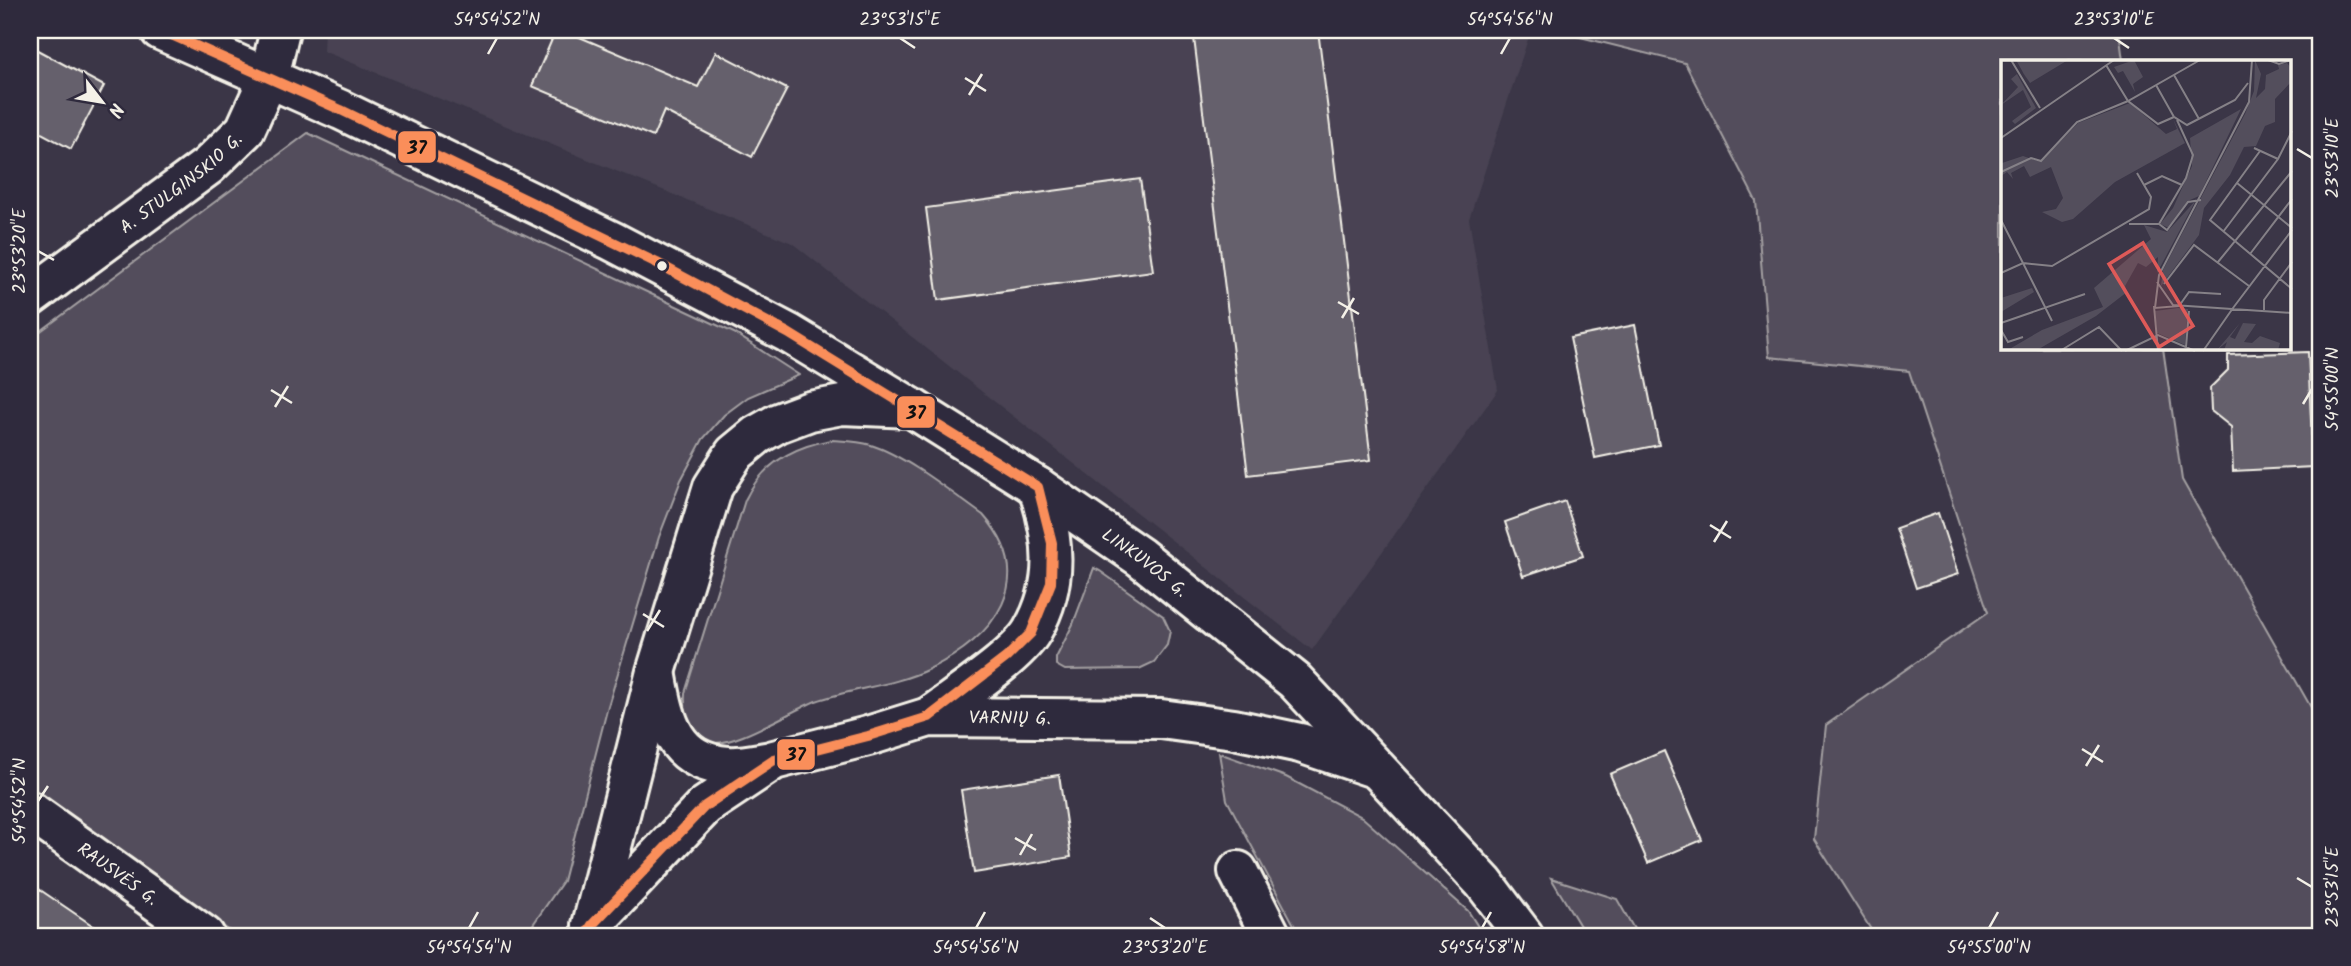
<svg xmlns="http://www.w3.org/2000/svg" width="2351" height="966" font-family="Kalam,sans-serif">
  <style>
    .built { fill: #484352 }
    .green { fill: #534e5c; stroke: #a4a0a2; stroke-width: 2 }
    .building { fill: #65616c; stroke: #f4f1e8; stroke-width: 2 }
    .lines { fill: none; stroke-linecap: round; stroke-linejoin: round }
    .minor-casing { stroke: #f4f1e8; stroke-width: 44 }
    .major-casing { stroke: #f4f1e8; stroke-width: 44 }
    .minor { stroke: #2f2a3d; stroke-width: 38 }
    .major { stroke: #2f2a3d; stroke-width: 38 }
    .bus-1-casing { stroke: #2f2a3d; stroke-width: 16 }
    .bus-1 { stroke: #fa8e5a; stroke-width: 10 }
    .ticks { fill: none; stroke: #f4f1e8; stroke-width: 2.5 }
    .bus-dot { fill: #f4f1e8; stroke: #2f2a3d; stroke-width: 2.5 }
    .labels { text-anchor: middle; stroke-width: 6; stroke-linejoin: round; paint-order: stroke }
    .street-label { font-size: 18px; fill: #f4f1e8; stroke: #2f2a3d }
    .inset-road { fill: none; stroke: #858187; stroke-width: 2 }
    .view { fill: #de5a58; fill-opacity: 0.15; stroke: #de5a58; stroke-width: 3.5 }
    .inset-edge { fill: none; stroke: #f4f1e8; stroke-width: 3.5 }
    .line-badge { stroke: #2f2a3d; stroke-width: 2.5 }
    .pale-badge-label { font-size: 19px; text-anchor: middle; font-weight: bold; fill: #111 }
    .neatline { fill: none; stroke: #f4f1e8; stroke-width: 2.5 }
    .ticks-label { font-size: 18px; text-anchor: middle; fill: #f4f1e8 }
  </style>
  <rect width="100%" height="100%" fill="#3b3647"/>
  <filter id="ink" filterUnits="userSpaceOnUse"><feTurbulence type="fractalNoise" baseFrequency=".0143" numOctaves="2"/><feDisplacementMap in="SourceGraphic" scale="14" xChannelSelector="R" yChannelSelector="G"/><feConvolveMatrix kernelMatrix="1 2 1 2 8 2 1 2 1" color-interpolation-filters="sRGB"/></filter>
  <g filter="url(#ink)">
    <path class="built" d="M 324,30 L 1531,30 L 1469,219 L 1498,390 L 1312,650 L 792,243 L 323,51 Z"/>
    <path class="green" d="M 1552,30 L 2119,30 L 2123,61 L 2003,61 L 2003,348 L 2163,348 L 2182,480 L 2321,725 L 2321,936 L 1875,936 L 1814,839 L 1826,725 L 1988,612 L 1909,371 L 1769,357 L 1756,201 L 1685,63 Z
      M 308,133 L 734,333 L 799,375 L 748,397 L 724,415 L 703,439 L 681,480 L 659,537 L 608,706 L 563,881 L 525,936 L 237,936 L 30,789 L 30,339 Z
      M 832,440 C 846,441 858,441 871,445 C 906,456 952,493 983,515 C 1040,579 995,638 929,669 C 894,686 853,688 816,701 C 792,710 730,750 708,742 C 687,735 684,712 685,693 L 745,500 C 762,464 794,446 832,440 Z
      M 1094,568 L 1100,571 L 1163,616 L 1170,631 L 1167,645 L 1154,662 L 1139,669 L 1065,670 L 1056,665 L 1056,658 L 1073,624 Z
      M 1219,753 L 1286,777 L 1362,817 L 1468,911 L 1484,936 L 1300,936 L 1227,800 Z
      M 1551,878 L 1617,899 L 1638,936 L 1586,936 Z"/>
    <path class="building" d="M 556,30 L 563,30 L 698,87 L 716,52 L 787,89 L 752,157 L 664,111 L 653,137 L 532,86 Z
      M 1193,30 L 1318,30 L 1371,460 L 1248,475 Z
      M 30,46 L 104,86 L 71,149 L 30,127 Z
      M 1140,179 L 1153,271 L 938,300 L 926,208 Z
      M 1635,325 L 1659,445 L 1595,458 L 1570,338 Z
      M 2308,352 L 2313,467 L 2233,471 L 2231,427 L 2211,411 L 2210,388 L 2228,370 L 2228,355 Z
      M 1565,501 L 1583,556 L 1523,576 L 1505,522 Z
      M 1938,513 L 1958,574 L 1916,588 L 1896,528 Z
      M 1664,751 L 1702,840 L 1648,863 L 1610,774 Z
      M 1059,775 L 1071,857 L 974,873 L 961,790 Z
      M 30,883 L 108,936 L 30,936 Z"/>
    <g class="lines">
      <defs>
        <g id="minor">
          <path d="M 160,30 L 341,110 L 612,241 L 788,333 L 912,408"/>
          <path id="s1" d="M 30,297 L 208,166 L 245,130 L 269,77 L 280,30"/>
          <path id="s2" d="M 30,811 L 205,936"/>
          <path d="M 1238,871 L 1271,936"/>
        </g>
        <g id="major">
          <path d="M 657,677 C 665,722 674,762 728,766 C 742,767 758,763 772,761"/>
          <path d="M 929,717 C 955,697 1017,657 1032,631 C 1060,583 1054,537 1038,487"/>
          <path id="s3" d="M 594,923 L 705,806 L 774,760 L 868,736 L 929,717 L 1161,719 L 1234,729 L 1300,743 L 1374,768"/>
          <path id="s4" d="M 592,925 L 656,672 L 713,487 L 734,454 L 757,435 L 778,423 L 810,411 L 842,405 L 912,408 L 1038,487 L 1140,557 L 1295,681 L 1484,883 L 1524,936"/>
        </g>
      </defs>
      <use href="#minor" class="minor-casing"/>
      <use href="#major" class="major-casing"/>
      <use href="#minor" class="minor"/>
      <use href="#major" class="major"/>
      <defs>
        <path id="bus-1" d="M 160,30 L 341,110 L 657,263 L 788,333 L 1038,487 L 1052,543 L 1051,583 L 1031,633 L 1007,657 L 929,717 L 868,736 L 774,760 L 705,806 L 592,925 L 585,936"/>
      </defs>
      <use href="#bus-1" class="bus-1-casing"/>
      <use href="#bus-1" class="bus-1"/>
    </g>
  </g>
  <path class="ticks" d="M 900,38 L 915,48M 2114,38 L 2129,48M 488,54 L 497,38M 1501,54 L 1510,38M 965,78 L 986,91M 969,95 L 982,74M 2297,149 L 2312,158M 38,251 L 54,260M 1338,302 L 1359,314M 1342,318 L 1354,298M 271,390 L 292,403M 2303,404 L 2312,389M 275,407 L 288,386M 1710,525 L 1731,538M 1714,542 L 1727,521M 643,614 L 664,627M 647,631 L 660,610M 2082,749 L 2103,762M 2086,766 L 2099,745M 38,801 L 48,786M 1015,838 L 1036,850M 1020,855 L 1032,834M 2297,878 L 2312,887M 1150,918 L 1165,928M 469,928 L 478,912M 976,928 L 985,912M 1482,928 L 1491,912M 1989,928 L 1998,912"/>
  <circle class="bus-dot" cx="662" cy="266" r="6"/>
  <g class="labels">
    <g class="street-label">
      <text dy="6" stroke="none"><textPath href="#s1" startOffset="189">A. STULGINSKIO G.</textPath></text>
      <text dy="6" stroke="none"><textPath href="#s4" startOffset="964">LINKUVOS G.</textPath></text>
      <text dy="6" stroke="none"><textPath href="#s3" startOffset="486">VARNIŲ G.</textPath></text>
      <text dy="6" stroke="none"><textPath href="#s2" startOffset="108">RAUSVĖS G.</textPath></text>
    </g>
  </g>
  <g transform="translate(2001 60)">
    <rect width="290" height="290" fill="#3b3647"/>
    <path d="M 15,0 L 67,0 L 29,23 L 21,11 L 28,23 ZM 133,0 L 142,17 L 132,24 L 134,32 L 122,11 L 117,13 L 113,7 ZM 254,0 L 260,14 L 255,38 L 264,29 L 265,15 L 278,9 L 277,5 L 286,3 L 290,8 L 290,22 L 274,39 L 274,62 L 264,66 L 255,86 L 243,87 L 229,115 L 203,148 L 198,175 L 160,226 L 162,210 L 244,54 L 253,31 ZM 16,14 L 35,48 L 14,64 L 11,61 L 30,47 L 22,30 L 0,45 L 17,27 L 10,19 ZM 129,43 L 165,74 L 176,69 L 172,59 L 184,83 L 114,122 L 72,159 L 61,162 L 41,152 L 55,149 L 62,138 L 50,107 L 29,117 L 23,106 L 10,113 L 12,119 L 6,112 L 0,116 L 1,103 L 22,96 L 40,102 L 77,63 ZM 240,49 L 198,136 L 189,140 L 168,168 L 159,164 L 172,148 L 191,106 L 189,78 ZM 195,140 L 156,213 L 157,197 L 145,207 L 137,203 L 124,226 L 126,232 L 95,256 L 36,290 L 5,291 L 41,270 L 102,247 L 93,228 L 150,179 L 143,165 L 166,172 ZM 31,228 L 33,232 L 0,252 L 0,238 ZM 177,248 L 187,249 L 184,285 L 156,273 L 154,251 ZM 239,263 L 229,277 L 234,279 L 242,263 L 255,264 L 243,282 L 251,283 L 259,276 L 279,283 L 277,290 L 223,290 L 226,282 L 216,290 Z" fill="#534e5c"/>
    <path class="inset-road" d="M 10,0 L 39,48M 267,0 L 278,4 L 290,0M 105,5 L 127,41 L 157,64 L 173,57 L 186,65 L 234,40 L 247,23M 173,15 L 198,59M 155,25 L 173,57M 0,78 L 113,0M 253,88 L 277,99M 259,91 L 209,160 L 291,229M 0,112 L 30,98 L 40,101 L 76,62 L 127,41 L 199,0M 236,123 L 291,168M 143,125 L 161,116 L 181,125M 0,160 L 22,203 L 51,206 L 148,149 L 150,137 L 136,113M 128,164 L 158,164 L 185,118 L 192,95 L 176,60M 158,164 L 166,170 L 187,142 L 200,140M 222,172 L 277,99 L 291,71M 249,194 L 291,139M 217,202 L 291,111M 0,213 L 22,203 L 51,261M 156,222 L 172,245 L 291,253M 163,224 L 193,185 L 248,226M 153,246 L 157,291M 178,246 L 188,232 L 220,234M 178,246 L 154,248 L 158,215 L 248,42 L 251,0M 232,248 L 291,170M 263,250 L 263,240 L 291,202M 0,263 L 84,234M 0,270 L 7,282 L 22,277M 185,287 L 188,251M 59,291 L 98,267 L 121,291M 124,291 L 157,275 L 194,291M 202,291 L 232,248"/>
    <path class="view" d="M 142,183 L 192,266 L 158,287 L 108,204 Z"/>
    <rect width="290" height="290" class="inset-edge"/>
  </g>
  <g class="line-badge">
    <rect x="397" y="130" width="40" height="34" rx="7" fill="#fa8e5a"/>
    <rect x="896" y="395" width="40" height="34" rx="7" fill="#fa8e5a"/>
    <rect x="776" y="738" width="40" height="33" rx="7" fill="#fa8e5a"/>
  </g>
  <g class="pale-badge-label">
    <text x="417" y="154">37</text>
    <text x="916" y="419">37</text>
    <text x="796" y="761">37</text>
  </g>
  <rect width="2351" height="966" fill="none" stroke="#2f2a3d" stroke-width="77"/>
  <g transform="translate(102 102) rotate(121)" stroke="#2f2a3d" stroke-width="5" paint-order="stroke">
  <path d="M0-5L12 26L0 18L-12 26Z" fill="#f4f1e8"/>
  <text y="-10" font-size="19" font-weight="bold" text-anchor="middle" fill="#f4f1e8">N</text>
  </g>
  <rect x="38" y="38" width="2274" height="890" class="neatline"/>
  <g class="ticks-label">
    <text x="497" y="25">54°54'52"N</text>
    <text x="900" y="25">23°53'15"E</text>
    <text x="1510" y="25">54°54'56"N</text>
    <text x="2114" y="25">23°53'10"E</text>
    <text transform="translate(2332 158) rotate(-90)" y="6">23°53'10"E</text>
    <text transform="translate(19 251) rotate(-90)" y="6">23°53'20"E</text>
    <text transform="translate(2332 389) rotate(-90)" y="6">54°55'00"N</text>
    <text transform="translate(19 801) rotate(-90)" y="6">54°54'52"N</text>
    <text transform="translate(2332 887) rotate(-90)" y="6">23°53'15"E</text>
    <text x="469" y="953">54°54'54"N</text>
    <text x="976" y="953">54°54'56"N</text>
    <text x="1165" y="953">23°53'20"E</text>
    <text x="1482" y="953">54°54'58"N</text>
    <text x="1989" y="953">54°55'00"N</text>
  </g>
</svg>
